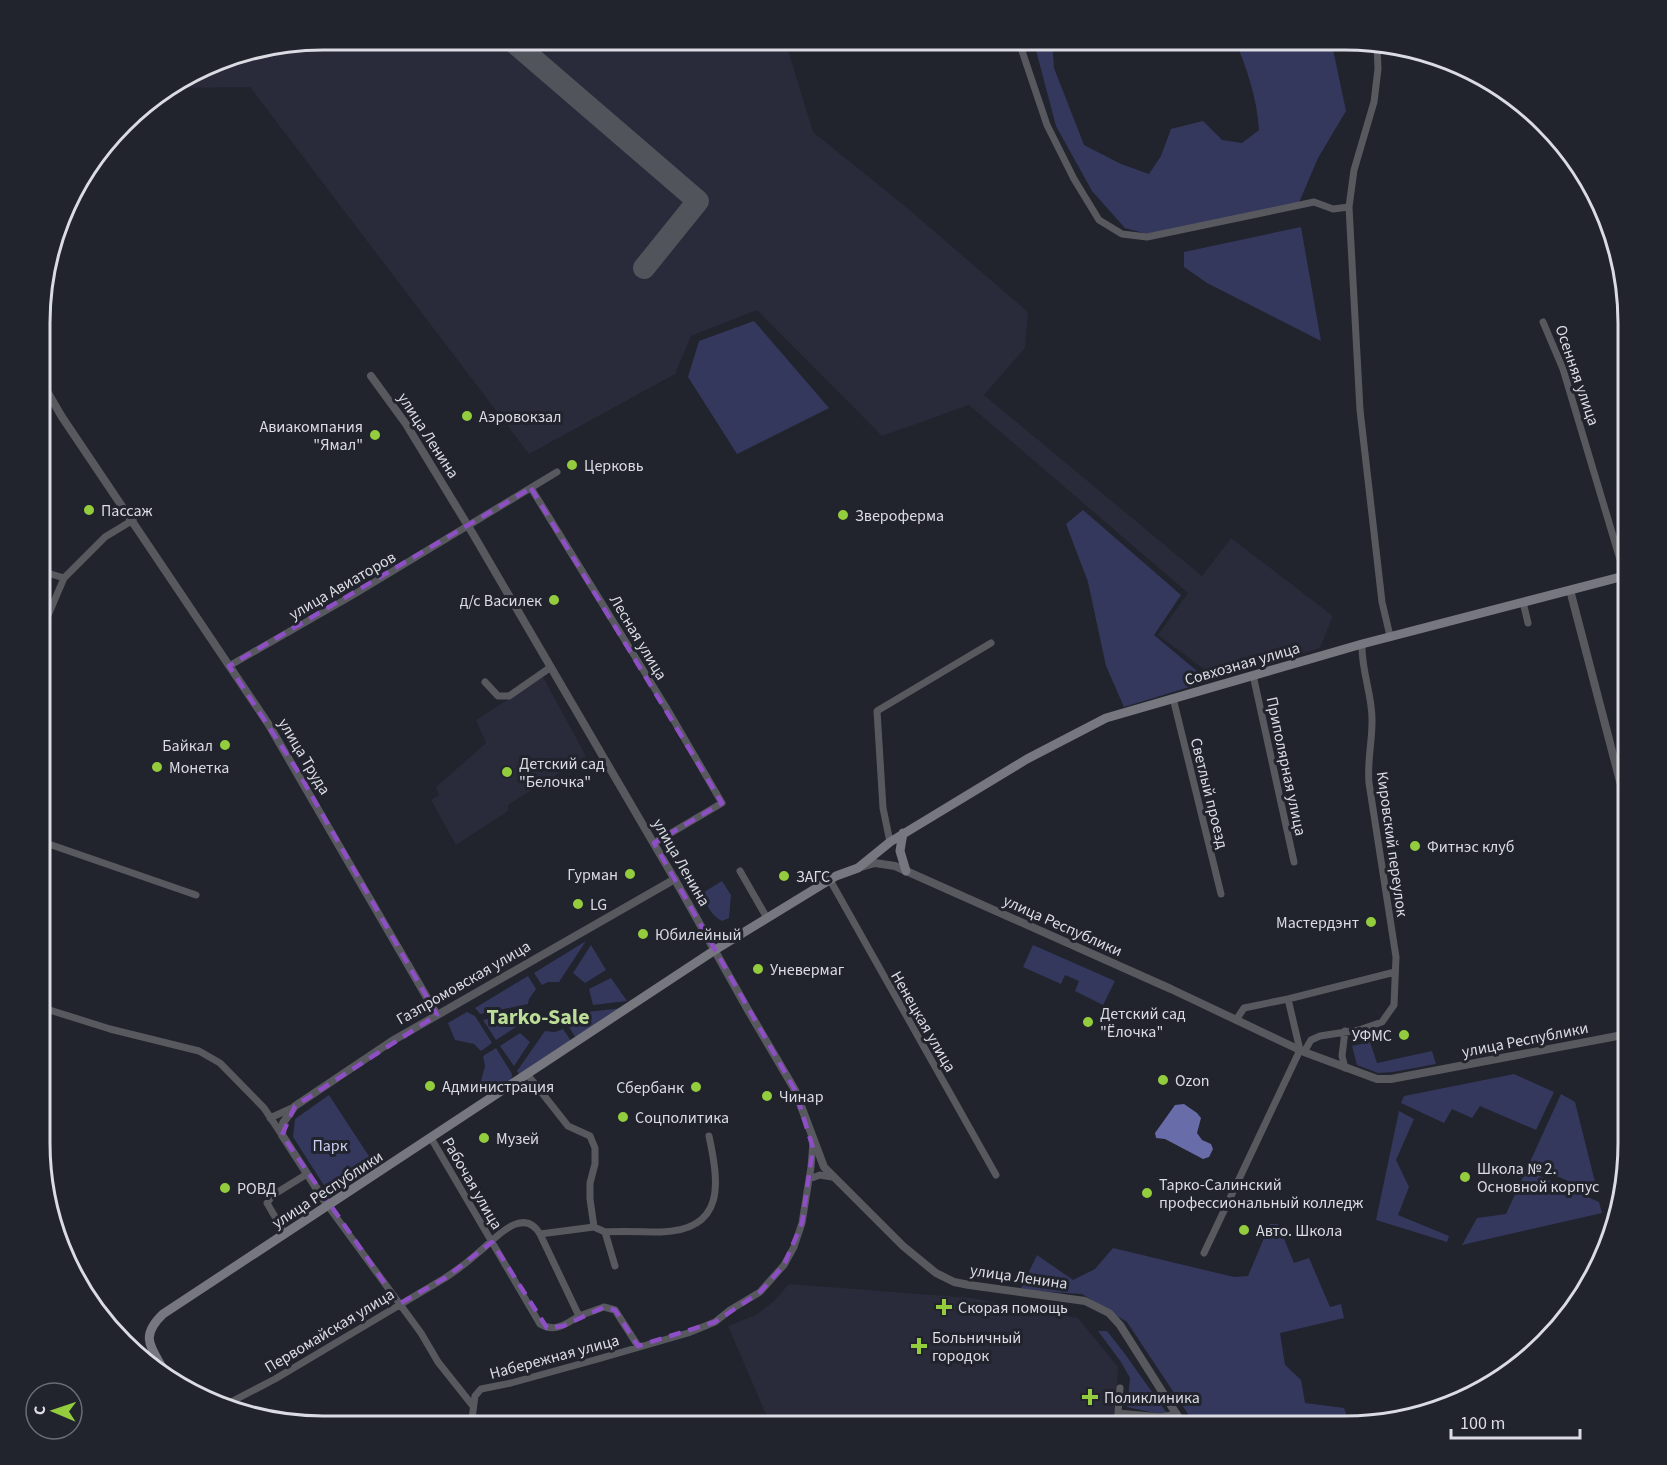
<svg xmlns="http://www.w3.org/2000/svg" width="1667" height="1465" font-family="'Source Sans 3',sans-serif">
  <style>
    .built { fill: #292b3a }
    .green { fill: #35385d }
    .water { fill: #686da9 }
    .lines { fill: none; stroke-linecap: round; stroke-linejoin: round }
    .taxiway { stroke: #52545c; stroke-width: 22 }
    .minor { stroke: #58595e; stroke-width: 7 }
    .tertiary { stroke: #58595e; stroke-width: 8 }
    .secondary { stroke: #76777f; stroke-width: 9 }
    .marked { fill: none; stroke: #8e4fc6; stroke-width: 4.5; stroke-dasharray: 12 8; stroke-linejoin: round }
    .poi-dot { fill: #93cc3d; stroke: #21232d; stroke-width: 2 }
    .labels { text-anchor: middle; stroke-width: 6; stroke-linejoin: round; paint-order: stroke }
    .street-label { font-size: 16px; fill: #dbdce3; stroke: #21232d }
    .poi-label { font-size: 16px; fill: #dbdce3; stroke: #21232d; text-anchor: start }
    .park-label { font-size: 16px; fill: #cdd2f5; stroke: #21232d }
    .district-label { font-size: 22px; font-weight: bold; fill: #bcdd97; stroke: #21232d }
    .rim { fill: none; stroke: #dbdce3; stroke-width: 3 }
  </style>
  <rect width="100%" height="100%" fill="#21232d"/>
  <path class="built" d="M 323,39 L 775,39 L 788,50 L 813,132 L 905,206 L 1028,312 L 1025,348 L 984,395 L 1202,576 L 1231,538 L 1333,616 L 1320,648 L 1217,679 L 1158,635 L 1188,593 L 969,405 L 882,436 L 757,310 L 691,336 L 675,374 L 529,454 L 250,87 L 172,88 L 231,54 Z
    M 543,677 L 586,756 L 508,805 L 508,811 L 456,845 L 431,800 L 439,795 L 436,787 L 486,743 L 476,720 Z
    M 789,1284 L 972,1298 L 1078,1318 L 1118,1367 L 1115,1426 L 771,1426 L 728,1326 L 756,1315 L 774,1301 Z"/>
  <path class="green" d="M 1033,39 L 1052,39 L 1054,68 L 1084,145 L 1121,164 L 1149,174 L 1161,156 L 1171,129 L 1203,121 L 1222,140 L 1242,143 L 1259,130 C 1257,98 1247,69 1235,40 L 1331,40 L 1346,111 L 1318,158 L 1298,205 L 1151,235 L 1125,228 L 1092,191 L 1056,126 Z
    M 1301,227 L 1321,341 L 1207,283 L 1184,267 L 1184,252 Z
    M 754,321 L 829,408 L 737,454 L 688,377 L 699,341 Z
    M 1083,510 L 1181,595 L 1154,635 L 1209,681 L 1124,707 L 1106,666 L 1088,582 L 1066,524 Z
    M 722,881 L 731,895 L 729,918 L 722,921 C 711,916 707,904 701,894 Z
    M 586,941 L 559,982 L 548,982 L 542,985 L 534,973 Z
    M 591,945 L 606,970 L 585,983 L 573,973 Z
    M 1033,945 L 1115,981 L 1103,1005 L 1075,991 L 1079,981 L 1065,975 L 1061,984 L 1023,967 Z
    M 528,976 L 536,989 L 529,999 L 528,1004 L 480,1014 L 475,1008 Z
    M 611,978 L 627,1001 L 593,1005 L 589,989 Z
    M 623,1008 L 576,1038 L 569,1027 L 574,1022 L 578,1013 Z
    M 467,1012 L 475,1016 L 492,1043 L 481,1051 L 474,1044 L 455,1040 L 448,1023 Z
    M 512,1014 L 516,1027 L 496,1040 L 483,1020 Z
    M 563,1029 L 571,1041 L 520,1075 L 517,1071 L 545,1031 L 555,1032 Z
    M 520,1033 L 530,1042 L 514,1066 L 500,1046 Z
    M 1370,1042 L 1377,1063 L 1432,1051 L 1436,1064 L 1393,1072 L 1378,1073 L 1357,1065 L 1352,1046 Z
    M 496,1048 L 512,1074 L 511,1081 L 493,1093 L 481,1081 L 485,1066 L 483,1056 Z
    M 1514,1074 L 1554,1092 L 1536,1130 L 1480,1106 L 1472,1118 L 1452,1109 L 1444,1123 L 1401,1103 L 1404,1096 Z
    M 1561,1094 L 1575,1102 L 1598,1194 L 1529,1164 Z
    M 329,1095 L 372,1161 L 329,1188 L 325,1187 L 293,1137 L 295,1119 Z
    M 1399,1111 L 1414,1119 L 1396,1160 L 1409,1187 L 1398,1215 L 1449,1236 L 1447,1242 L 1376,1220 Z
    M 1526,1170 L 1599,1202 L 1602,1213 L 1462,1245 L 1477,1218 L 1506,1214 Z
    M 1270,1224 L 1278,1224 L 1294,1263 L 1309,1258 L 1330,1307 L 1341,1304 L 1344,1318 L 1280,1333 L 1285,1365 L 1301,1380 L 1305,1403 L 1344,1408 L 1350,1425 L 1196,1426 L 1127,1322 L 1082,1294 L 1020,1290 L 1037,1255 L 1073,1280 L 1095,1269 L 1113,1248 L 1234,1277 L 1248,1276 Z
    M 1098,1331 L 1107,1331 L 1125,1354 L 1169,1416 L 1127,1407 L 1130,1378 L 1121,1362 Z"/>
  <path class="water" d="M 1184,1104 L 1197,1113 L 1201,1118 L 1197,1133 L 1202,1140 L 1211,1144 L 1213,1149 L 1209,1157 L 1203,1159 L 1165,1139 L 1156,1138 L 1155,1133 L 1175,1105 Z"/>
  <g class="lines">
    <path class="taxiway" d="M 510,39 L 698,201 L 644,268"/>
    <path class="minor" d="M 1018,39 L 1047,125 L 1074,179 L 1099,220 L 1122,234 L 1147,237 L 1314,202 L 1333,209 L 1349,207
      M 1377,43 L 1378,69 L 1374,102 L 1354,170 L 1349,207 L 1360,410 L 1382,602 L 1390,636
      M 1543,322 L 1563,369 L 1625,576
      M 531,488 L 666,707 L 722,803 L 654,843
      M 41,571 L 64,578
      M 1523,602 L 1528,623
      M 41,632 L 64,578 L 105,537 L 133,520
      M 229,666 L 353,595 L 557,472
      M 1253,675 L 1294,862
      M 485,682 L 498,696 L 509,696 L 551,667
      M 1173,698 L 1221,894
      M 40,841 L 196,895
      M 890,842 L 883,808 L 877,711 L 991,643
      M 740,871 L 767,918
      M 830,880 L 996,1175
      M 1288,999 L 1395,972
      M 40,1007 L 110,1029 L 199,1051 L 220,1063 L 264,1108 L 282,1135
      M 1345,1031 L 1342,1056 L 1345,1068
      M 1304,1052 L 1311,1040 L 1320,1036 L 1359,1030 L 1382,1022 L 1394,1005 L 1396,957 L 1369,783 C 1367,762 1372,743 1372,722 C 1373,696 1361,671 1362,644
      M 527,1074 L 568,1126 L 590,1136 L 595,1148 L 595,1164 L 590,1183 L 590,1199 L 594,1227 L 605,1232 L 615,1266
      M 270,1118 L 292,1108
      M 431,1138 L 540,1324 C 555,1333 566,1324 579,1316
      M 809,1179 L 820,1175 L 832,1177
      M 328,1206 L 421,1333 L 438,1362 L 473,1406
      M 594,1227 L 540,1234 L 579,1316 L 604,1307 L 615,1310 L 638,1346
      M 605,1232 C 624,1231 642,1232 661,1232 C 726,1230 719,1183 709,1136
      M 285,1234 L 267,1203 L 273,1195 L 307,1174
      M 1204,1253 L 1300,1050 L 1288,999 L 1244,1008 L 1236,1020
      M 227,1404 L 275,1379 L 445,1278 C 457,1270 468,1262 479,1252 C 493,1241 523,1204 540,1234
      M 1118,1413 L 1161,1417 L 1177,1414
      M 471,1426 L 475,1396 L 481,1389 L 511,1383 L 598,1359 L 688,1333 L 715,1322 L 730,1310 L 760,1292 L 784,1265 L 794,1247 L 802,1223 L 811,1167 L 813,1142
      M 1117,1426 L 1120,1388"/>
    <path class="tertiary" d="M 371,376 L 406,424 L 473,534 L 678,885 L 748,1010 L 795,1090 L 824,1167 L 903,1246 L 936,1273 L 954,1282 L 969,1285 L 1085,1301 L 1109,1313 L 1120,1325 L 1184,1426
      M 41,381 L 62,417 L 269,725 L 437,1015
      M 1570,590 L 1628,812
      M 861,867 L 875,863 L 895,866 L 1171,989 L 1304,1052 L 1377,1079 L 1391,1079 L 1628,1034
      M 328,1206 L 282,1135 L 283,1123 L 295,1106 L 392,1041 L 675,879"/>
    <path class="secondary" d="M 903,833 L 900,851 L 906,871
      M 165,1372 C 151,1347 139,1337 163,1314 L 715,950 L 836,876 L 858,868 L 890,842 L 1027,759 L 1106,718 L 1362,644 L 1628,575"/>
  </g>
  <path class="marked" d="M 531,488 L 722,803 L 654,843 L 795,1090 L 813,1148 L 802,1223 L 784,1265 L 760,1292 L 715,1322 L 638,1346 L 615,1310 L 604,1307 L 563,1326 L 547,1328 L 492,1242 L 445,1278 L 399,1304 L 282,1135 L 295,1106 L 437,1015 L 297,770 L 229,666 Z"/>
  <g class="poi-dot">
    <circle cx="467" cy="416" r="6"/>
    <circle cx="375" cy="435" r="6"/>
    <circle cx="572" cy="465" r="6"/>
    <circle cx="89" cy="510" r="6"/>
    <circle cx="843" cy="515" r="6"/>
    <circle cx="554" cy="600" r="6"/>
    <circle cx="225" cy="745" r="6"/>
    <circle cx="157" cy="767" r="6"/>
    <circle cx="507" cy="772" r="6"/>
    <circle cx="1415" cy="846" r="6"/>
    <circle cx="630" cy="874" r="6"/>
    <circle cx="784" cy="876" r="6"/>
    <circle cx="578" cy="904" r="6"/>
    <circle cx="1371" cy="922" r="6"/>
    <circle cx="643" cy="934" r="6"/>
    <circle cx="758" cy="969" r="6"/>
    <circle cx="1088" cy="1022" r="6"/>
    <circle cx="1404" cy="1035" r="6"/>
    <circle cx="1163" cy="1080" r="6"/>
    <circle cx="430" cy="1086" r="6"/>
    <circle cx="696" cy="1087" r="6"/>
    <circle cx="767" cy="1096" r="6"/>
    <circle cx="623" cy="1117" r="6"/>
    <circle cx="484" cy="1138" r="6"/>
    <circle cx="1465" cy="1177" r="6"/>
    <circle cx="225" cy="1188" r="6"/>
    <circle cx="1147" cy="1193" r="6"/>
    <circle cx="1244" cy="1230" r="6"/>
    <path d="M941 1298h6v6h6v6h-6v6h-6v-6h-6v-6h6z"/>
    <path d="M916 1337h6v6h6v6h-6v6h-6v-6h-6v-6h6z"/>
    <path d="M1087 1388h6v6h6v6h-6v6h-6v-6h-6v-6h6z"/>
  </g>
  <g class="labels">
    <g class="street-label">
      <text transform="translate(1578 375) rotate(71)" y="6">Осенняя улица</text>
      <text transform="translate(429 435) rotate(57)" y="6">улица Ленина</text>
      <text transform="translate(342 585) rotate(-30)" y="6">улица Авиаторов</text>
      <text transform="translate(639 637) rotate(59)" y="6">Лесная улица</text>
      <text transform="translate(1242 663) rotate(-16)" y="6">Совхозная улица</text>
      <text transform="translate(305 756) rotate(59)" y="6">улица Труда</text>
      <text transform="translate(1287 766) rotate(78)" y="6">Приполярная улица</text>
      <text transform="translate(1210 793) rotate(76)" y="6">Светлый проезд</text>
      <text transform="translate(1393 844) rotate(82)" y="6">Кировский переулок</text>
      <text transform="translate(682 862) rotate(60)" y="6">улица Ленина</text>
      <text transform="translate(1063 925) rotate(24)" y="6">улица Республики</text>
      <text transform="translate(463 982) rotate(-30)" y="6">Газпромовская улица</text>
      <text transform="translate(924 1021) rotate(60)" y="6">Ненецкая улица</text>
      <text transform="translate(1525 1039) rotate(-11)" y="6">улица Республики</text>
      <text transform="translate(473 1183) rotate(60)" y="6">Рабочая улица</text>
      <text transform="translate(327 1189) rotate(-33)" y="6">улица Республики</text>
      <text transform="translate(1019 1276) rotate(8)" y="6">улица Ленина</text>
      <text transform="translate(329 1330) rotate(-31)" y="6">Первомайская улица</text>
      <text transform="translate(554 1356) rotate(-15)" y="6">Набережная улица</text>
    </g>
    <g class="poi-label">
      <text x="479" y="422">Аэровокзал</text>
      <text x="363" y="432" text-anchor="end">Авиакомпания<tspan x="363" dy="18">"Ямал"</tspan></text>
      <text x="584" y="471">Церковь</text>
      <text x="101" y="516">Пассаж</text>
      <text x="855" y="521">Звероферма</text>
      <text x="542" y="606" text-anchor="end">д/с Василек</text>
      <text x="213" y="751" text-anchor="end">Байкал</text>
      <text x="519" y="769">Детский сад<tspan x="519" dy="18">"Белочка"</tspan></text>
      <text x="169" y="773">Монетка</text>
      <text x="1427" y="852">Фитнэс клуб</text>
      <text x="618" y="880" text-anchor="end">Гурман</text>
      <text x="796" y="882">ЗАГС</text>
      <text x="590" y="910">LG</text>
      <text x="1359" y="928" text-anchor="end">Мастердэнт</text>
      <text x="655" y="940">Юбилейный</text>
      <text x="770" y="975">Уневермаг</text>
      <text x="1100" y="1019">Детский сад<tspan x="1100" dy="18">"Ёлочка"</tspan></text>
      <text x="1392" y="1041" text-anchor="end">УФМС</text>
      <text x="1175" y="1086">Ozon</text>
      <text x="442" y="1092">Администрация</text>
      <text x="684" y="1093" text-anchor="end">Сбербанк</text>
      <text x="779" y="1102">Чинар</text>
      <text x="635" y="1123">Соцполитика</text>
      <text x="496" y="1144">Музей</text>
      <text x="1477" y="1174">Школа № 2.<tspan x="1477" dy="18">Основной корпус</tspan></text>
      <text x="1159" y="1190">Тарко-Салинский<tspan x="1159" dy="18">профессиональный колледж</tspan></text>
      <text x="237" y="1194">РОВД</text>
      <text x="1256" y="1236">Авто. Школа</text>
      <text x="958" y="1313">Скорая помощь</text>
      <text x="932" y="1343">Больничный<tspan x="932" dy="18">городок</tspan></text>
      <text x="1104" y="1403">Поликлиника</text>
    </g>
    <g class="park-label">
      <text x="330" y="1151">Парк</text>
    </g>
    <g class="district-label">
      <text x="538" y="1024">Tarko-Sale</text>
    </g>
  </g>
  <path d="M0 0H1667V1465H0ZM323 50H1345A273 273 0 0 1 1618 323V1143A273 273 0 0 1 1345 1416H323A273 273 0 0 1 50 1143V323A273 273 0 0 1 323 50Z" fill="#21232d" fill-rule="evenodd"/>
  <path class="rim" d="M323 50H1345A273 273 0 0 1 1618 323V1143A273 273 0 0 1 1345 1416H323A273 273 0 0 1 50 1143V323A273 273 0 0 1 323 50Z"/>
  <g transform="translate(54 1411) rotate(272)"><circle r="28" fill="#21232d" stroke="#6b6d76" stroke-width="1.5"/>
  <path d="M0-4.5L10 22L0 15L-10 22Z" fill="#93cc3d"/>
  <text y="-9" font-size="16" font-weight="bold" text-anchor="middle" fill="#dbdce3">С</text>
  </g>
  <path d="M1451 1429v9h129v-9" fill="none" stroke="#dbdce3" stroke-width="3"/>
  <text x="1460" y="1429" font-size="18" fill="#dbdce3" stroke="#21232d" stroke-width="4.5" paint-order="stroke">100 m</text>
</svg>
